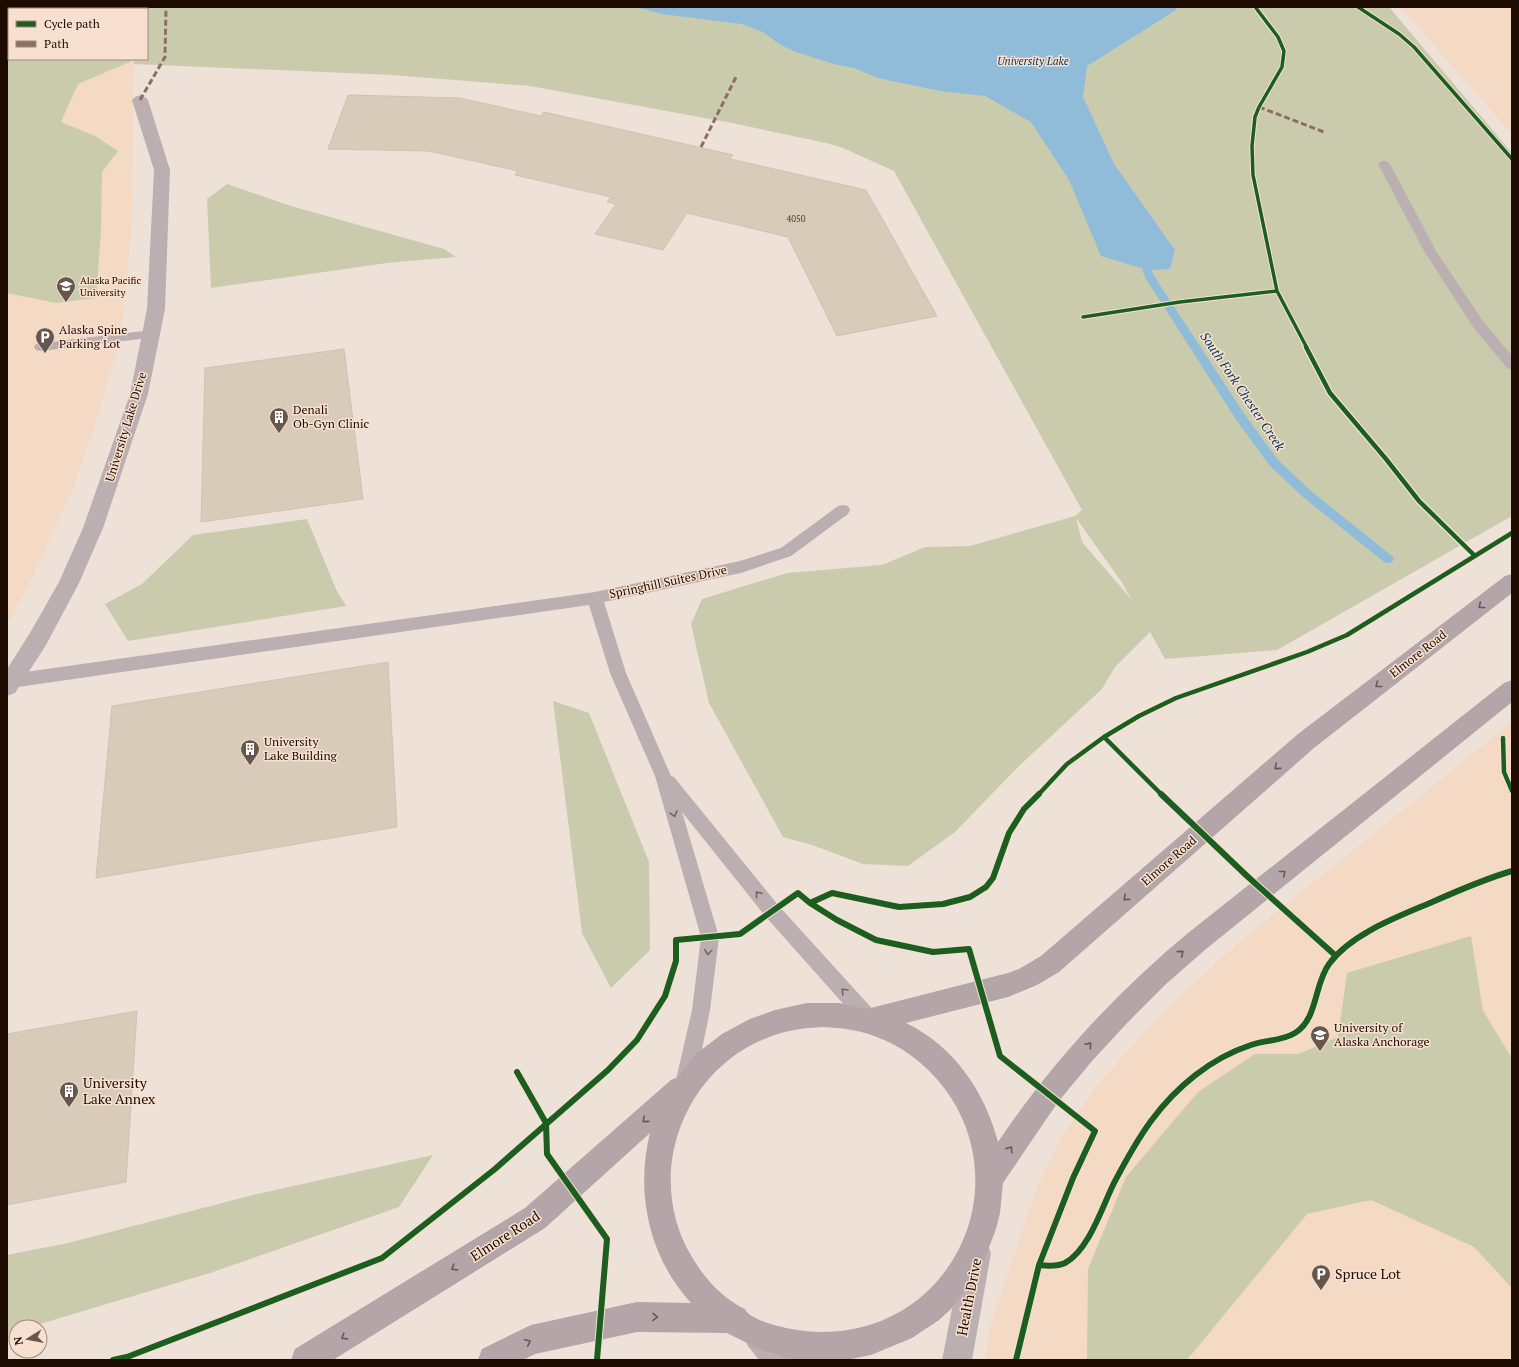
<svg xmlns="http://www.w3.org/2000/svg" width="1519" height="1367" font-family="'PT Serif',serif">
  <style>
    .built { fill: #f4d9c4 }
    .green { fill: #cacbad; fill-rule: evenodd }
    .water { fill: #90bbd9 }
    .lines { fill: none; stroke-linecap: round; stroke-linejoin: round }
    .stream { fill: #90bbd9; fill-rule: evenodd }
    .building { fill: #d8cbba; stroke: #cec2b2 }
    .lane { fill: #bcafb1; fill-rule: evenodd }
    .street { fill: #bcafb1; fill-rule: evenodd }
    .secondary { fill: #b3a5a8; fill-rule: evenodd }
    .quiet { stroke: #8d6e63; stroke-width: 3; stroke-dasharray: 6 3; stroke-linecap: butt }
    .cycleway-far2-casing { stroke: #f7e0cf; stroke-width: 5.5 }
    .cycleway-far1-casing { stroke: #f7e0cf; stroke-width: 7 }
    .cycleway-casing { stroke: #f7e0cf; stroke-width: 8 }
    .cycleway-far2 { stroke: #1b5e20; stroke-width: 3.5 }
    .cycleway-far1 { stroke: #1b5e20; stroke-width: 4.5 }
    .cycleway { stroke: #1b5e20; stroke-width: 6 }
    .oneway { stroke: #685854 }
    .oneway2 { stroke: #756561 }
    .labels { text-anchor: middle; stroke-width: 3; stroke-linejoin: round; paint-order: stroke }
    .far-number-label { font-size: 9px; fill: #4e3c30 }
    .far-poi-label { font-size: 10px; fill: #1e0b00; stroke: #f7e0cf; text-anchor: start }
    .far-water-label { font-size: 11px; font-style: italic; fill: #003856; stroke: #f7e0cf }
    .poi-label { font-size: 12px; fill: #1e0b00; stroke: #f7e0cf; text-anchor: start }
    .street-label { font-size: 12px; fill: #1e0b00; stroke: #f7e0cf }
    .water-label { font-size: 13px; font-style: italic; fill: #003856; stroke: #f7e0cf }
    .near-poi-label { font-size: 14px; fill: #1e0b00; stroke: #f7e0cf; text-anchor: start }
    .near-street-label { font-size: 14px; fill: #1e0b00; stroke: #f7e0cf }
  </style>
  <rect width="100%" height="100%" fill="#eee1d8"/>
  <path class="built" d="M 7,7 L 135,9 L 9,9 L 9,59 L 134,59 L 132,217 L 127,282 L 119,344 L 96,422 L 73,489 L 36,570 L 7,625 Z
    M 1400,7 L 1512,7 L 1512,134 Z
    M 1512,722 L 1512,1360 L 985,1360 L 991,1324 L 1036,1190 L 1064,1133 L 1094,1089 L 1160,1015 L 1237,944 Z"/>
  <path class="green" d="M 7,7 L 1389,7 L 1512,153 L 1512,516 L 1277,650 L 1165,659 L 1150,632 L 1115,667 L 1102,689 L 1019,766 L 955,832 L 908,866 L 863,864 L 812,845 L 783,837 L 709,703 L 691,624 L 702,599 L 787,573 L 882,565 L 925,547 L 970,546 L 1075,516 L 1082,510 L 894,171 L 843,148 L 826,143 L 732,123 L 530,86 L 393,75 L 134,64 L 134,60 L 78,84 L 61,122 L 95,136 L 118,151 L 102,172 L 101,231 L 96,298 L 56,303 L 7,293 ZM 9,9 L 147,9 L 147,59 L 9,59 ZM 1076,518 L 1121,581 L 1132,600 L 1082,542 Z
    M 227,184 L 291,206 L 444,249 L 456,257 L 387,263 L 211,288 L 207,199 Z
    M 307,519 L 336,589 L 346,606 L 128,641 L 105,604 L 142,584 L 193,535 Z
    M 553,701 L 589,713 L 649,862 L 650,950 L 611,988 L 582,933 Z
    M 1471,936 L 1483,1011 L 1512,1058 L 1512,1288 L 1474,1247 L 1371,1200 L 1307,1214 L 1187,1360 L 1087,1360 L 1088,1269 L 1126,1177 L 1198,1092 L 1255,1054 L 1299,1054 L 1338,1037 L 1347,973 Z
    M 433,1155 L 399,1207 L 210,1273 L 30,1327 L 16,1327 L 16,1331 L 7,1334 L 7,1255 L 68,1243 L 253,1195 Z"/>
  <path class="water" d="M 636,7 L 1177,7 L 1176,10 L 1087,66 L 1083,97 L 1114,164 L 1175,250 L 1170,269 L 1147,270 L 1101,256 L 1069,180 L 1031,122 L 985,96 L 940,91 L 878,78 L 854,68 L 834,64 L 796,52 L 779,44 L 763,32 L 742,24 L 662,14 Z"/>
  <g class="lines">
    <path class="stream" d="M 1147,267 L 1150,268 L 1156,279 L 1245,415 L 1278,460 L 1311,491 L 1392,556 L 1394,559 L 1392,562 L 1388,563 L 1384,562 L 1303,497 L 1270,466 L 1237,421 L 1146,279 L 1142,270 Z"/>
  </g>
  <path class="building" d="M 348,95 L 460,98 L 541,116 L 544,112 L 733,155 L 730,159 L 866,190 L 937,316 L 837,336 L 788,237 L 687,213 L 663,250 L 595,234 L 616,204 L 607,202 L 611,197 L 515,175 L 518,171 L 429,151 L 328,149 Z
    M 344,349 L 363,499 L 201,522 L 205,368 Z
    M 388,662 L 397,827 L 96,878 L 112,706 Z
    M 137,1011 L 126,1182 L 7,1205 L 7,1034 Z"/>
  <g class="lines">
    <path class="lane" d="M 1384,161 L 1388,162 L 1390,164 L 1436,251 L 1483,321 L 1512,356 L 1512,370 L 1507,368 L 1473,327 L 1424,251 L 1378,164 L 1380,162 Z
      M 152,330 L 157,331 L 159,334 L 157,337 L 41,351 L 36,350 L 34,347 L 36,344 L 41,343 Z
      M 843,505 L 848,506 L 850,510 L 848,514 L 791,556 L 741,573 L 604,602 L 626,673 L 671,776 L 674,777 L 778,905 L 877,1014 L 879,1020 L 877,1026 L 870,1029 L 863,1026 L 766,917 L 682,812 L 719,937 L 710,1010 L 695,1084 L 692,1091 L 685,1094 L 678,1091 L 675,1084 L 692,1010 L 701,937 L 655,776 L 610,673 L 589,605 L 11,688 L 7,686 L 7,676 L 11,674 L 595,592 L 740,561 L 781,548 L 838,506 Z"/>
    <path class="street" d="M 140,95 L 145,97 L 148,100 L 170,170 L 165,309 L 148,394 L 103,528 L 79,583 L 46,645 L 15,693 L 7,696 L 7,669 L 30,633 L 59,582 L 83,528 L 130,394 L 147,309 L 154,170 L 132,100 L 135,97 Z
      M 977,1239 L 987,1243 L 991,1253 L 972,1360 L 942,1360 L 963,1253 L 967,1243 Z
      M 758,1321 C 774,1328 787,1344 794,1360 L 759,1360 L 748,1346 L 743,1336 L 748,1326 Z"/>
    <path class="secondary" d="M 1512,574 L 1512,593 L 1314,748 L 1059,972 L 1037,985 L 1008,997 L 906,1023 C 954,1046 985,1092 998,1142 C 1051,1063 1115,994 1188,933 L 1504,683 L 1512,680 L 1512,702 L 1206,949 L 1166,984 L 1128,1022 L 1092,1061 L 1058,1102 L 1003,1183 L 1000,1213 L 996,1229 L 986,1255 L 971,1283 L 951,1309 L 939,1320 L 912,1338 L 871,1355 L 846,1360 L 791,1359 L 759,1349 L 727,1333 L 637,1332 L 535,1354 L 523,1360 L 478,1360 L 482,1349 L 531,1325 L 637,1302 L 691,1303 C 649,1257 635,1193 650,1133 L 545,1228 L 333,1360 L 291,1360 L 295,1349 L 525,1208 L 671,1080 L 678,1077 L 696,1054 L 722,1034 L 750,1019 L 775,1010 L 807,1003 L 839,1003 L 867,1009 L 1008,973 L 1019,969 L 1041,956 L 1298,734 L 1505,576 ZM 823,1027 C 842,1028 861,1030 879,1038 C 896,1044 912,1055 925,1067 C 997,1133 991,1246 912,1304 C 878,1328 838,1336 797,1330 C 785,1328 750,1321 745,1309 C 723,1299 704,1278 692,1257 C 644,1179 681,1071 767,1038 C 785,1030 804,1028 823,1027 Z"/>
    <path class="quiet" d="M 140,100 L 165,57 L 166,7
      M 1259,107 L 1324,132
      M 701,147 L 737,75"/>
    <defs>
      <path id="cycleway-far2" d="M 1358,7 L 1399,34 L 1414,47 L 1512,159
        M 1256,8 L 1278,37 L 1284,51 L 1282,67 L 1259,107 L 1255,117 L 1252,146 L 1253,175 L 1277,291 L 1307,348
        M 1083,317 L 1180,302 L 1277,291"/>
      <path id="cycleway-far1" d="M 1306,347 L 1330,393 L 1386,459 L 1419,501 L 1475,556
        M 1104,737 L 1162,795
        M 1503,738 L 1504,772 L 1512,791
        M 1038,795 L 1067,764 L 1104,737 L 1139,716 L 1176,698 L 1307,652 L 1347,635 L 1512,533"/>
      <path id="cycleway" d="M 1161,794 L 1247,876 L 1336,956
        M 810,903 L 837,920 L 876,940 L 933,952 L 969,949 L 1000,1056 L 1095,1131 L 1073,1178 L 1039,1265 L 1016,1360
        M 517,1072 L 546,1123 L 547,1154 L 607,1239 L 597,1360
        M 1039,1265 C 1047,1266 1057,1267 1065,1263 C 1089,1250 1102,1207 1114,1183 C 1125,1162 1137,1140 1151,1121 C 1176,1087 1211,1058 1251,1045 C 1265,1040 1282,1041 1295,1033 C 1318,1019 1314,984 1329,964 C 1351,934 1397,917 1430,903 C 1457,891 1484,879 1512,871
        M 113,1360 L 127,1357 L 382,1258 L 495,1169 L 608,1070 L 637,1040 L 665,996 L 676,961 L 676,940 L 740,934 L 798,893 L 810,903 L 832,893 L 899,907 L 943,904 L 970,897 L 986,887 L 993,878 L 1009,833 L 1024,809 L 1039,794"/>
    </defs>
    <use href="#cycleway-far2" class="cycleway-far2-casing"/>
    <use href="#cycleway-far1" class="cycleway-far1-casing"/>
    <use href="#cycleway" class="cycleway-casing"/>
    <use href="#cycleway-far2" class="cycleway-far2"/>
    <use href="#cycleway-far1" class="cycleway-far1"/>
    <use href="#cycleway" class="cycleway"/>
  </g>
  <defs><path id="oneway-chevron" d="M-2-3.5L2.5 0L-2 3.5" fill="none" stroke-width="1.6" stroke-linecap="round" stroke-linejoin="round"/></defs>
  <g class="oneway">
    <use href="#oneway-chevron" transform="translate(1481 606) rotate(142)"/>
    <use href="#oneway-chevron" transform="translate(1378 685) rotate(142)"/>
    <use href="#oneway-chevron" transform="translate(1277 767) rotate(139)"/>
    <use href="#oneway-chevron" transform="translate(1283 873) rotate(-38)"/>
    <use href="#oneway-chevron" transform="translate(1126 898) rotate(139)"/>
    <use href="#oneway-chevron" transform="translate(1181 953) rotate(-40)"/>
    <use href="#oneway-chevron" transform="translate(1089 1045) rotate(-49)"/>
    <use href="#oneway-chevron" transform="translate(645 1120) rotate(139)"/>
    <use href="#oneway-chevron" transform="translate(1010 1149) rotate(-55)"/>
    <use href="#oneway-chevron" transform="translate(454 1268) rotate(148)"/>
    <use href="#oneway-chevron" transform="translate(655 1317) rotate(1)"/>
    <use href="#oneway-chevron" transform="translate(344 1337) rotate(148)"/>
    <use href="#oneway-chevron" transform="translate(528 1342) rotate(-25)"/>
  </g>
  <g class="oneway2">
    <use href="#oneway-chevron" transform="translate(674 814) rotate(74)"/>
    <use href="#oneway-chevron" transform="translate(758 894) rotate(-129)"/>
    <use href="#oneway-chevron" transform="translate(708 952) rotate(97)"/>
    <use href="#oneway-chevron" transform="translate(844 991) rotate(-133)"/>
  </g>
  <defs>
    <symbol id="university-pin" viewBox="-11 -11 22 30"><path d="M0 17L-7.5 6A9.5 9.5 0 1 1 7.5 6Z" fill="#67564c" stroke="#f7e0cf"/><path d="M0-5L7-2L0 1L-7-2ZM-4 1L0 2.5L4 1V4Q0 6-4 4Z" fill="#fff"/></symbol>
    <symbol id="parking-pin" viewBox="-11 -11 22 30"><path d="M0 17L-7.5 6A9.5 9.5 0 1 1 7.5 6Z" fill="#67564c" stroke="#f7e0cf"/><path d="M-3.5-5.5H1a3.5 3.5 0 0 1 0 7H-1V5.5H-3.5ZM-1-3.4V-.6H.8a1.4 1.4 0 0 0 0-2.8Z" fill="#fff"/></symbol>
    <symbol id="building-pin" viewBox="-11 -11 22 30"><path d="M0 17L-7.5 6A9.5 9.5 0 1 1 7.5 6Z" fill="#67564c" stroke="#f7e0cf"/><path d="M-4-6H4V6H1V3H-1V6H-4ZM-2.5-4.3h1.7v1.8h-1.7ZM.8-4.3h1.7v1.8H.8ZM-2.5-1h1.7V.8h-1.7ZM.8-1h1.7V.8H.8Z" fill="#fff"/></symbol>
  </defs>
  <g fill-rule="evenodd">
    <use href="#university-pin" x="55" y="275" width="22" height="30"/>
    <use href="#parking-pin" x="34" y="326" width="22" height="30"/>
    <use href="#building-pin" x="268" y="406" width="22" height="30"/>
    <use href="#building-pin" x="239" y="738" width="22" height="30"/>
    <use href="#university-pin" x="1309" y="1024" width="22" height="30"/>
    <use href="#building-pin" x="58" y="1080" width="22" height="30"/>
    <use href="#parking-pin" x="1310" y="1263" width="22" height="30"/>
  </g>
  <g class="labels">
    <g class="far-number-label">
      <text x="796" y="222">4050</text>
    </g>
    <g class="far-poi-label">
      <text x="80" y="284">Alaska Pacific<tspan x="80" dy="12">University</tspan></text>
    </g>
    <g class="far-water-label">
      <text x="1033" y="65">University Lake</text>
    </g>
    <g class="poi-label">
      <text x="59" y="334">Alaska Spine<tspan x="59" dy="14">Parking Lot</tspan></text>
      <text x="293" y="414">Denali<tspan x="293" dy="14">Ob-Gyn Clinic</tspan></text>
      <text x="264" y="746">University<tspan x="264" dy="14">Lake Building</tspan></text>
      <text x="1334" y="1032">University of<tspan x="1334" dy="14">Alaska Anchorage</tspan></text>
    </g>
    <g class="street-label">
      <text transform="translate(126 427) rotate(-73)" y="4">University Lake Drive</text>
      <text transform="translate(668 582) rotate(-12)" y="4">Springhill Suites Drive</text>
      <text transform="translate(1418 654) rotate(-38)" y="4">Elmore Road</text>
      <text transform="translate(1169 861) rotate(-41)" y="4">Elmore Road</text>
    </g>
    <g class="water-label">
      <text transform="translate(1243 391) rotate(56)" y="5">South Fork Chester Creek</text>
    </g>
    <g class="near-poi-label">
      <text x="83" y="1088">University<tspan x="83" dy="16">Lake Annex</tspan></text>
      <text x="1335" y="1279">Spruce Lot</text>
    </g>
    <g class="near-street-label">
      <text transform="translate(505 1236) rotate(-33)" y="5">Elmore Road</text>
      <text transform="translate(969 1297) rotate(-79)" y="5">Health Drive</text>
    </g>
  </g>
  <rect width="1519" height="1367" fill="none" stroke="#1e0b00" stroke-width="16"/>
  <rect x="8" y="8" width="140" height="52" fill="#f7e0cf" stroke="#a08b7c"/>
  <rect x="16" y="21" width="20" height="6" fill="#1b5e20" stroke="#a08b7c"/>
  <text x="44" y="28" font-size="12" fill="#1e0b00">Cycle path</text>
  <rect x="16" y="41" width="20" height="6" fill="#8d6e63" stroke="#a08b7c"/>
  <text x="44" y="48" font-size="12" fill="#1e0b00">Path</text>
  <g transform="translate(28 1339) rotate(259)"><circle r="19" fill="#f7e0cf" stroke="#a08b7c"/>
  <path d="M0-3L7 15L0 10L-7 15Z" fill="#67564c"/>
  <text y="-6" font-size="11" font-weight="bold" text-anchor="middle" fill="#1e0b00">N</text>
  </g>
</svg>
